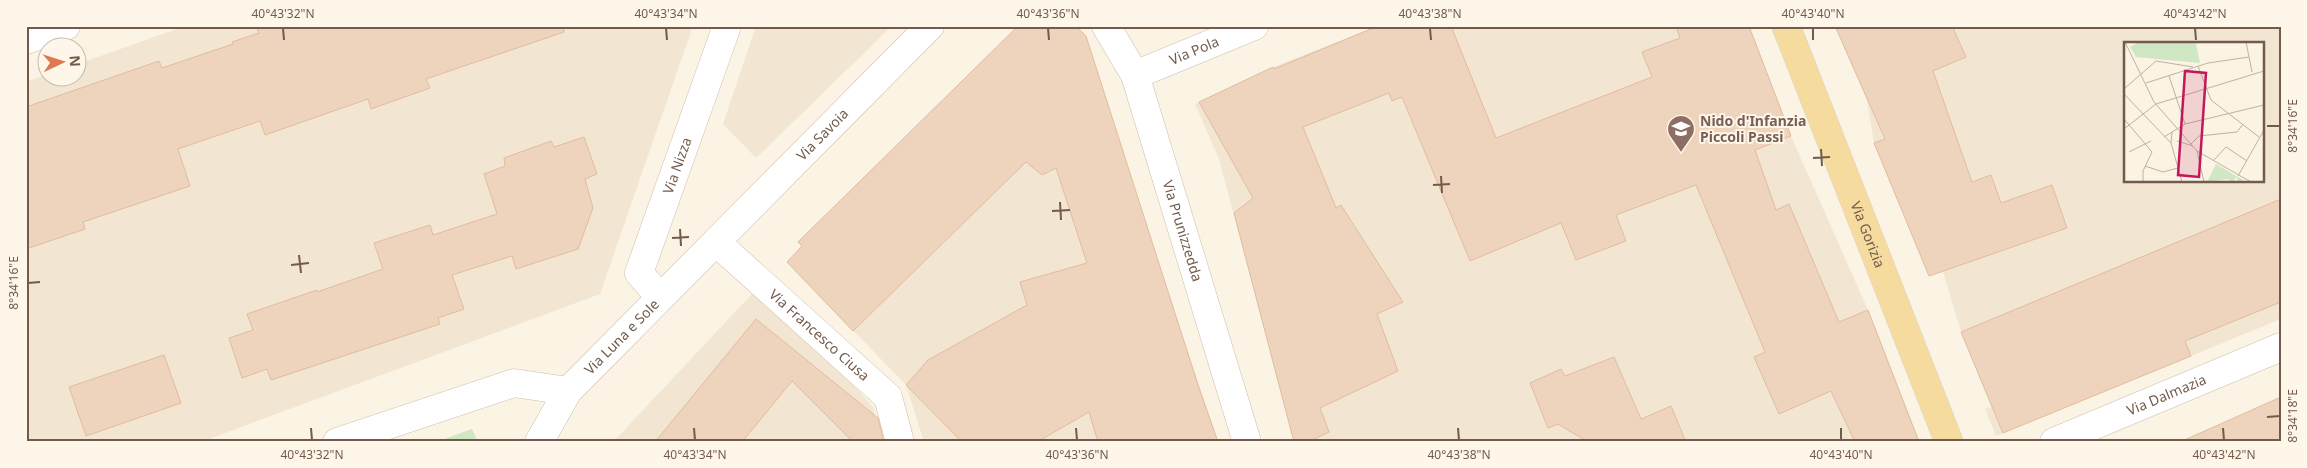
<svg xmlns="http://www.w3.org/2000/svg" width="2307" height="468" font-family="'Noto Sans',sans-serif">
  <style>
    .residential { fill: #f2e6d2; fill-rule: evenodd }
    .green { fill: #cfe7c3 }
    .building { fill: #efd4bd; stroke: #e0bc9e }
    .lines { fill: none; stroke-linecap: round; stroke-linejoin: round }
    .minor-casing { stroke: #cebeae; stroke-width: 29 }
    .major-casing { stroke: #dad4d0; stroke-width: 29 }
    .minor { stroke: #fff; stroke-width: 28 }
    .major { stroke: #f6db9f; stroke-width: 28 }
    .ticks { fill: none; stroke: #725b4b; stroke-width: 2 }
    .labels { text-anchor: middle; stroke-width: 4; stroke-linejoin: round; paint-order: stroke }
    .street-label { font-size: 14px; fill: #725b4b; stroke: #fef7e9 }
    .education-label { font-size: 14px; font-weight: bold; fill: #785e54; stroke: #fef7e9; text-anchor: start }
    .inset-road { fill: none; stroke: #c0b1a2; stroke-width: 1 }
    .view { fill: #c2185b; fill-opacity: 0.15; stroke: #c2185b; stroke-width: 2.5 }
    .inset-edge { fill: none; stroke: #725b4b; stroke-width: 2.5 }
    .neatline { fill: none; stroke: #725b4b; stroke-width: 2 }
    .ticks-label { font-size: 12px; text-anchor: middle; fill: #725b4b }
  </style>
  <rect width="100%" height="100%" fill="#fbf3e4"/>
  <path class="residential" d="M 185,26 L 693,26 L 600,294 L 201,442 L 26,442 L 26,82 L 47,74 L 48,78 L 78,78 L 78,64 Z
    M 756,26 L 892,26 L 756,158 L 723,124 Z
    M 1018,26 L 1076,26 L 1082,32 L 1218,442 L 924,442 L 906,385 L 787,262 L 802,246 L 798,242 Z
    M 1378,26 L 1746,26 L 1754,38 L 1791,136 L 1868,310 L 1920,442 L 1294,442 L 1219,159 L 1195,104 L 1273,67 Z
    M 1835,26 L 2281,26 L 2281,319 L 1996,436 L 1985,409 L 1992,407 L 1961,332 L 1943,272 L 1929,276 L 1874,143 L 1867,100 ZM 2126,44 L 2263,44 L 2263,181 L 2126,181 Z
    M 752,294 L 855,387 L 873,407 L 882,442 L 613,442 Z"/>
  <path class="green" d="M 472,429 L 478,442 L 436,442 Z"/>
  <path class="building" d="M 256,26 L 563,26 L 564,32 L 426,79 L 430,88 L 371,109 L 368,99 L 265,135 L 260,121 L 178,149 L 190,186 L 83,222 L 85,229 L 26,249 L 26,107 L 159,61 L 162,68 L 233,44 L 232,42 L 259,33 Z
    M 1018,26 L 1076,26 L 1086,36 L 1198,385 L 1218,442 L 1098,442 L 1089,412 L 1037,442 L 962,442 L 906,385 L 928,360 L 1027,305 L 1020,282 L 1087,263 L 1056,168 L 1042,175 L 1026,162 L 853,331 L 787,262 L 802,246 L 798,242 Z
    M 1378,26 L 1451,26 L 1496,138 L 1652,77 L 1642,52 L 1680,38 L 1676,26 L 1749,26 L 1791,136 L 1755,150 L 1776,210 L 1789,204 L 1839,322 L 1868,310 L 1919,442 L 1855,442 L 1831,391 L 1779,414 L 1754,357 L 1765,352 L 1696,185 L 1616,215 L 1626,241 L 1576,260 L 1561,223 L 1470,261 L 1402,97 L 1392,101 L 1389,93 L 1303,127 L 1336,208 L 1341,205 L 1403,302 L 1377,314 L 1398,371 L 1320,408 L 1329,432 L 1308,442 L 1294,442 L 1234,213 L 1253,198 L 1199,102 L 1273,67 L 1274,69 Z
    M 1835,26 L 1952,26 L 1966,57 L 1933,71 L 1972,182 L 1991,175 L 2001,203 L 2052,185 L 2067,228 L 1929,276 L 1874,143 L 1885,139 Z
    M 584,137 L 597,174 L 585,179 L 593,208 L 578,249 L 516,269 L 512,256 L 452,275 L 464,309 L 438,318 L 440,324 L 271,380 L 267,369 L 242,378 L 229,338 L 253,330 L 247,314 L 317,290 L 317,292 L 383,269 L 374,243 L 430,225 L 433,235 L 497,214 L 484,174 L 505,166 L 504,158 L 551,141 L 554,147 Z
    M 2281,199 L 2281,302 L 2185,341 L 2191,356 L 2003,433 L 1961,332 Z
    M 756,319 L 878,418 L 884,442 L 853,442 L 792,381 L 742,442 L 655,442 Z
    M 164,355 L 181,403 L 86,436 L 69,387 Z
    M 1614,357 L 1641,419 L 1671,406 L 1686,442 L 1588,442 L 1558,424 L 1548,428 L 1530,383 L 1561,369 L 1565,376 Z
    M 2281,397 L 2281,442 L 2180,442 Z"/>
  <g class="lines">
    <defs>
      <g id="minor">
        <path id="s1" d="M 1106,26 L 1135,75 L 1247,442"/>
        <path d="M 26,40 L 66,26"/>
        <path id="s2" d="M 1135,75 L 1254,26"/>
        <path id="s3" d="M 716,242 L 888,397 L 900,442"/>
        <path id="s4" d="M 660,297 L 639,273 L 727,26"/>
        <path d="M 337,442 L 514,383 L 568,391"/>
        <path id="s5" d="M 539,442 L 568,391 L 930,26"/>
        <path id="s6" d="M 2054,442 L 2281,347"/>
      </g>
      <g id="major">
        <path id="s7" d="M 1786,26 L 1949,442"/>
      </g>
    </defs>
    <use href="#minor" class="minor-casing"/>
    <use href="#major" class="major-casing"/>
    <use href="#minor" class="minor"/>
    <use href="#major" class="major"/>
  </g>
  <path class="ticks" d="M 283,28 L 284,40M 666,28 L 667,40M 1048,28 L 1049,40M 1430,28 L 1431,40M 1813,28 L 1813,40M 2195,28 L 2196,40M 2267,126 L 2280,126M 1821,149 L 1822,166M 1813,158 L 1830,157M 1441,176 L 1442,193M 1433,185 L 1450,184M 1060,202 L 1061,220M 1052,211 L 1070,210M 680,229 L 681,246M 672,238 L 689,237M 299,255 L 301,273M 291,265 L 309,263M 28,283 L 40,282M 2267,417 L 2280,416M 311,428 L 312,440M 694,428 L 695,440M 1076,428 L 1077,440M 1458,428 L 1459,440M 1841,428 L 1841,440M 2223,428 L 2224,440"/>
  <defs>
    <symbol id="school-pin" viewBox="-11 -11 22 30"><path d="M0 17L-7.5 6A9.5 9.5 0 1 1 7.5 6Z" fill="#8d6e63" stroke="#fef7e9"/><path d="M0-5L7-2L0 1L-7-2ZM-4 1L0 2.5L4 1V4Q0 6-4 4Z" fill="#fff"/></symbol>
  </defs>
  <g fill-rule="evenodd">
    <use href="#school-pin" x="1665" y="113" width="32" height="43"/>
  </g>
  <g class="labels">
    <g class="street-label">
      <text dy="5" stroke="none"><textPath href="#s2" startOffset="64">Via Pola</textPath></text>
      <text dy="5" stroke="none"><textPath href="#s5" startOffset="420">Via Savoia</textPath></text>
      <text dy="5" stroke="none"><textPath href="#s4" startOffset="146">Via Nizza</textPath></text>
      <text dy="5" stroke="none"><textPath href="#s1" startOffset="220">Via Prunizzedda</textPath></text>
      <text dy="5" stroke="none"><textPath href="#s7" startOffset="224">Via Gorizia</textPath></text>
      <text dy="5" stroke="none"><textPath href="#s3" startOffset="139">Via Francesco Ciusa</textPath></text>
      <text dy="5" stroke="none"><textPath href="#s5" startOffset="135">Via Luna e Sole</textPath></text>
      <text dy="5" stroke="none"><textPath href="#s6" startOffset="122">Via Dalmazia</textPath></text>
    </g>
    <g class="education-label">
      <text x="1700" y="126">Nido d'Infanzia<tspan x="1700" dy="16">Piccoli Passi</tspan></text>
    </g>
  </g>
  <g transform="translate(2124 42)">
    <rect width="140" height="140" fill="#fbf3e4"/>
    <path d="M 15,0 L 80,0 L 72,2 L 76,21 L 12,15 L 6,5 ZM 92,122 L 119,138 L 115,140 L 112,135 L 109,140 L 103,137 L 83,140 Z" fill="#cfe7c3"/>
    <path class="inset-road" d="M 1,0 L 30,60 L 73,109 L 127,140M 122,0 L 128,30M 74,24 L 87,58 L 135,95M 45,34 L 61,82M 22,41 L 84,21 L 125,15M 0,47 L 32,19 L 69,25M 0,52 L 47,101M 0,77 L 28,110 L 19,129 L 19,140M 0,87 L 32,62 L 140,29M 48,90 L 47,101 L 58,140M 40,95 L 61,82 L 140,63M 53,99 L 69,104M 67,102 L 75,94 L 113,90 L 119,82M 73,109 L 80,140M 5,110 L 27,99M 89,119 L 102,105 L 123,119M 21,124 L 39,130 L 54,126M 114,134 L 140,88"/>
    <path class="view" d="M 61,29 L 82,31 L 75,135 L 54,133 Z"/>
    <rect width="140" height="140" class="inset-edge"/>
  </g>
  <rect width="2307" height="468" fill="none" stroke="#fef7e9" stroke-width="55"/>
  <g transform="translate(62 62) rotate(86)"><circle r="24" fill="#fef7e9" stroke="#c6b9aa"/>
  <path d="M0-4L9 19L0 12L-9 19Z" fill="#df784f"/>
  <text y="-8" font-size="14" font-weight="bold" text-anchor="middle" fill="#725b4b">N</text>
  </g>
  <rect x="28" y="28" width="2252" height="412" class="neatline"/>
  <g class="ticks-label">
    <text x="283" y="18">40°43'32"N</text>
    <text x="666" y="18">40°43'34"N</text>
    <text x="1048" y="18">40°43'36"N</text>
    <text x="1430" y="18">40°43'38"N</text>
    <text x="1813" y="18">40°43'40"N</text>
    <text x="2195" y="18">40°43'42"N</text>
    <text transform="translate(2293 126) rotate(-90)" y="4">8°34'16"E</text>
    <text transform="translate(14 283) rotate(-90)" y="4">8°34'16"E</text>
    <text transform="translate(2293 416) rotate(-90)" y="4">8°34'18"E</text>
    <text x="312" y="459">40°43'32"N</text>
    <text x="695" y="459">40°43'34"N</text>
    <text x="1077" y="459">40°43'36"N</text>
    <text x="1459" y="459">40°43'38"N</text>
    <text x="1841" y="459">40°43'40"N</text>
    <text x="2224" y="459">40°43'42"N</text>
  </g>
</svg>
